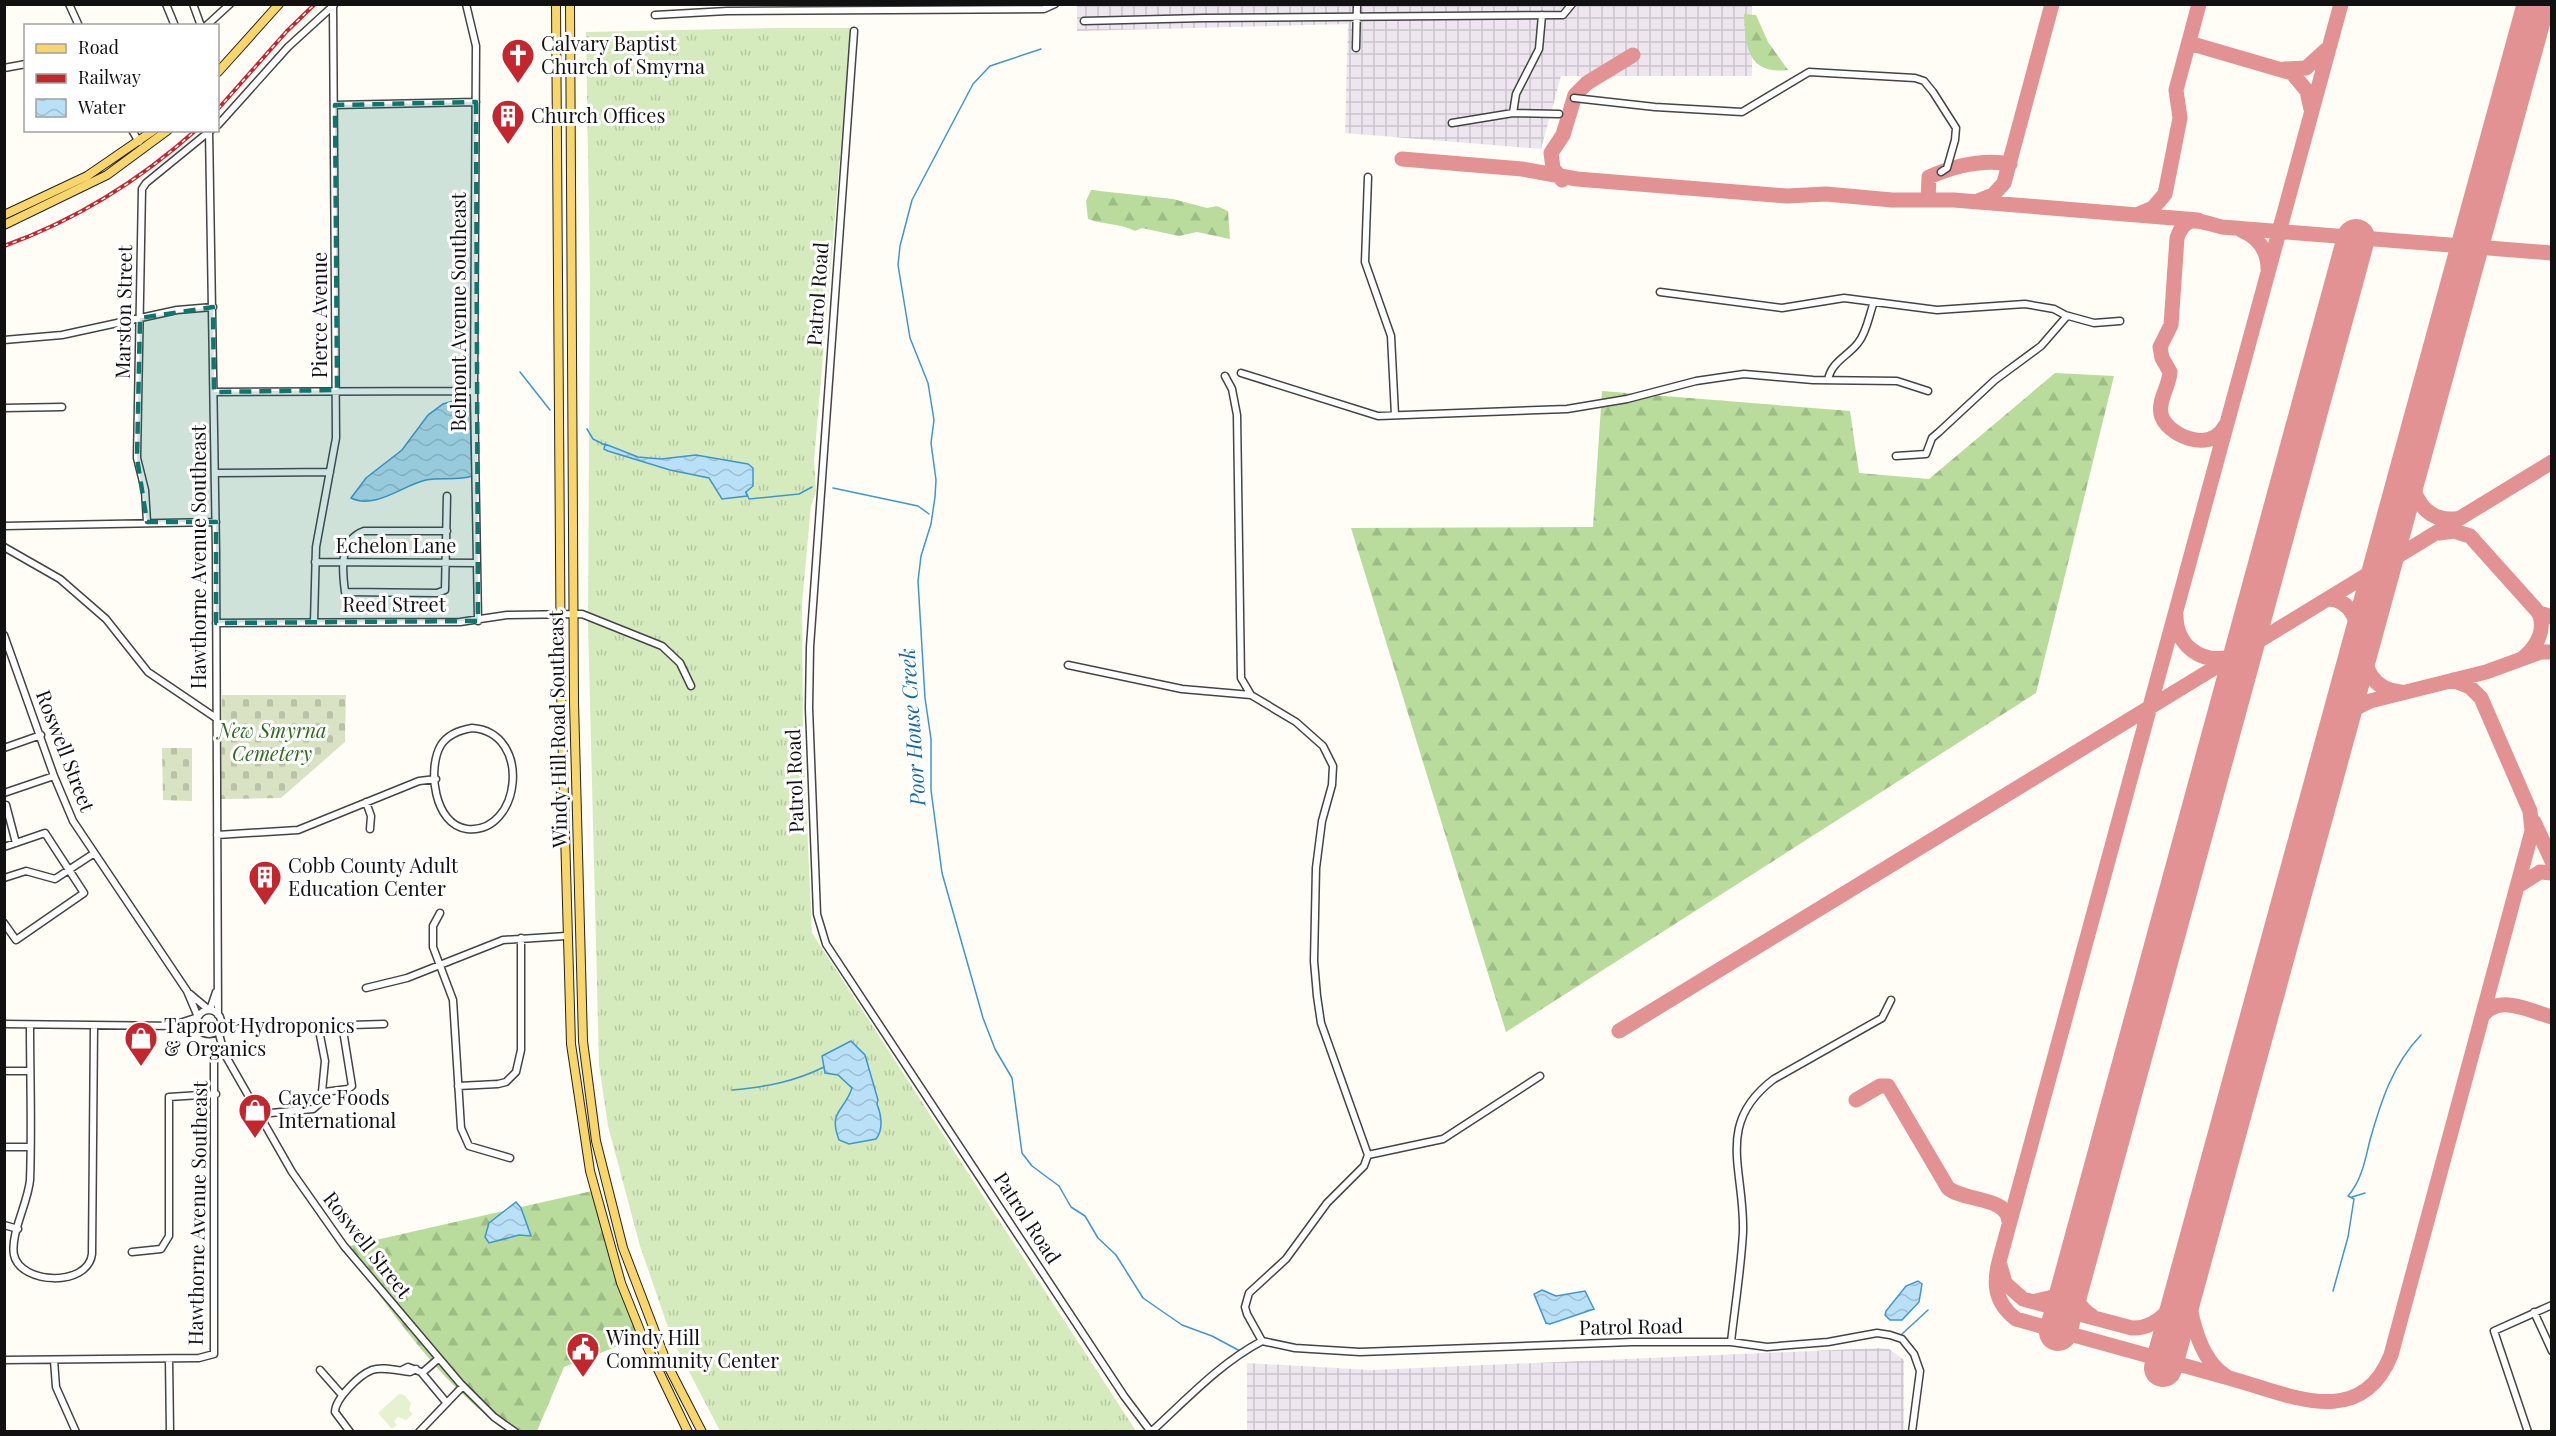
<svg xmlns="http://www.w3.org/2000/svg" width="2556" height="1436" font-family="'Playfair Display',serif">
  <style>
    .industrial { fill: url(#industrial-grid) }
    .grass { fill: url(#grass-tufts) }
    .forest { fill: url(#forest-firs) }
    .cemetery { fill: url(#cemetery-stones) }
    .pitch { fill: #e6f2cf }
    .water { fill: url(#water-waves); stroke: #3f96cf; stroke-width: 1.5 }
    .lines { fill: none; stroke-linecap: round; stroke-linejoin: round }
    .stream { stroke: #3f96cf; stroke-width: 1.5 }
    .taxiway { stroke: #e29292; stroke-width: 15 }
    .runway { stroke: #e29292; stroke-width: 38 }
    .minor-casing { stroke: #444; stroke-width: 9 }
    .major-casing { stroke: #222; stroke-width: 10 }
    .minor { stroke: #fff; stroke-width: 6 }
    .major { stroke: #f9d66b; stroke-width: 8 }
    .rail-casing { stroke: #c4262e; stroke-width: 4 }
    .rail { stroke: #fff; stroke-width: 1.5; stroke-dasharray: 4.5; stroke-linecap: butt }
    .marked { fill: #0f766e; fill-opacity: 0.2; stroke: #0f766e; stroke-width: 4.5; stroke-dasharray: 12 8; stroke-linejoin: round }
    .labels { text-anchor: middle; stroke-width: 6; stroke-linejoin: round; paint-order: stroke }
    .poi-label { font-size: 20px; fill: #111; stroke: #fff; text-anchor: start }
    .street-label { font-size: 20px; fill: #111; stroke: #fff }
    .park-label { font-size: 20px; font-style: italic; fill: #2f6b1f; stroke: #fff }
    .water-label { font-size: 21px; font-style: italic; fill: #1768a6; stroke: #fff }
  </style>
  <defs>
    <pattern id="industrial-grid" width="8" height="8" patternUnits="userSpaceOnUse" patternTransform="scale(1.5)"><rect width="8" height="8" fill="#eee6ef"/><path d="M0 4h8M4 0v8" fill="none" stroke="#cbc4cc"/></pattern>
    <pattern id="grass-tufts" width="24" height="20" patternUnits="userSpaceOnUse" patternTransform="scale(1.5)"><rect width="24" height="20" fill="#d5ebbd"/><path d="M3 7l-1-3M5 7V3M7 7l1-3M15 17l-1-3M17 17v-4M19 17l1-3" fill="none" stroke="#b6c8a1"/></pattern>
    <pattern id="forest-firs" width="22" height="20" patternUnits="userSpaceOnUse" patternTransform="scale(1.5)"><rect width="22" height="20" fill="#b9dc9c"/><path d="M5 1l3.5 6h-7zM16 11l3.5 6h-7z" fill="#9ebc85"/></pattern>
    <pattern id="cemetery-stones" width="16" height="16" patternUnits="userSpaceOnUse" patternTransform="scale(1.5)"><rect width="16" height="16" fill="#d9e3c4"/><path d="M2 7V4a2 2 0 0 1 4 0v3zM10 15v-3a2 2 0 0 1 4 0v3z" fill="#b9c2a7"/></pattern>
    <pattern id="water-waves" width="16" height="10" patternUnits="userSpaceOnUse" patternTransform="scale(1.5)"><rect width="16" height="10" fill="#b9e0f7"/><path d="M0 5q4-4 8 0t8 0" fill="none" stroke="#9ebfd3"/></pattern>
  </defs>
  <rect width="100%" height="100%" fill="#fffdf5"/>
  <path class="industrial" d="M 1077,5 L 1752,5 L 1752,76 L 1561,76 L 1541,149 L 1345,133 L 1348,24 L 1077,31 Z
    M 1880,1348 L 1889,1349 L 1904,1360 L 1904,1431 L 1247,1431 L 1247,1363 L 1372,1370 Z"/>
  <path class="grass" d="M 772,28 L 851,28 L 814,461 L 816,491 L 811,506 L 802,603 L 803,737 L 812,933 L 1136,1431 L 720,1431 L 672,1339 L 640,1246 L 608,1126 L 599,1065 L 588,622 L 590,279 L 586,32 Z"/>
  <path class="forest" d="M 1744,14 L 1756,15 L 1768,42 L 1788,70 C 1747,75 1745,45 1744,14 Z
    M 1091,190 L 1173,199 L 1207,208 L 1217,206 L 1228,211 L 1230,239 L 1197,232 L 1179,236 L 1142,228 L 1135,231 C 1119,223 1104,225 1088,219 L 1086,201 Z
    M 2055,373 L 2114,376 L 2036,693 L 1506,1032 L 1351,528 L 1593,527 L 1602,391 L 1850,411 L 1859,473 L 1929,479 Z
    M 592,1191 L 614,1274 L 639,1338 L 564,1367 L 537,1431 C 530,1431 521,1433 514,1431 C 456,1407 382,1299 345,1247 Z"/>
  <path class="cemetery" d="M 222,695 L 346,695 L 345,742 L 281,798 L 221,799 Z
    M 162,748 L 192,748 L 192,801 L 163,800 Z"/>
  <path class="pitch" d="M 399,1394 L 404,1395 L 411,1403 L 409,1410 L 413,1414 L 406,1420 L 398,1417 L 394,1421 L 397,1425 L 392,1429 L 378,1413 Z"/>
  <path class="water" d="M 457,400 L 465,400 L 470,405 L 472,476 C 458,481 441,477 426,480 C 403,485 375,510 351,498 L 366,478 L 402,450 L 428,415 L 443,404 Z
    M 605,444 L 638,457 L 661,459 L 696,455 L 748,464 L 753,468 L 753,486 L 746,492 L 747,496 L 722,499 L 709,478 L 670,470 L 608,451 L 604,449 Z
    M 851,1041 L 865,1055 L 878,1100 L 877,1104 C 881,1114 884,1129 876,1139 L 849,1144 L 839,1140 C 828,1111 844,1112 852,1088 L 838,1075 L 825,1073 L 822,1056 Z
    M 516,1202 L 521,1208 L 531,1236 L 519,1235 L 489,1243 L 485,1237 L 489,1223 Z
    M 1918,1281 L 1922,1284 L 1919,1302 L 1902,1320 L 1890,1320 L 1885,1315 L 1886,1311 L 1906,1286 Z
    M 1542,1290 L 1556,1296 L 1585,1291 L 1594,1309 L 1550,1324 L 1546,1323 L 1534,1294 Z"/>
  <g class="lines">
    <path class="stream" d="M 1041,49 L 990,66 L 973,84 L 912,200 L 900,246 L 898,265 L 910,338 L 928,383 L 934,420 L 931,443 L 936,480 L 935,497 L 931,524 L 921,556 L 918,581 L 925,698 L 931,739 L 931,790 L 942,873 L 983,1018 L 995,1049 L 1012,1078 L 1022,1153 L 1032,1166 L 1059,1186 L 1071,1207 L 1085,1216 L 1098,1238 L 1116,1255 L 1143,1298 L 1182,1325 L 1212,1336 L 1240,1351
      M 520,372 L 550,410
      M 587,429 L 593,439 L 605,445
      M 833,488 L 918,506 L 929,514
      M 746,492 L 749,499 L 799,494 L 812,487
      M 732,1090 C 765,1087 794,1082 824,1067
      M 2352,1197 L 2365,1193
      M 2333,1291 L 2348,1237 L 2354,1199 L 2348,1196 C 2362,1180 2365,1160 2370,1140 C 2381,1101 2393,1064 2421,1035
      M 1902,1334 L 1928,1310"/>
    <path class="taxiway" d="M 2189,43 L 2292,73 L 2307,91 L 2311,109
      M 2284,69 L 2306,68 L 2327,49
      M 1402,159 L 1522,169 L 1577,179 L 1787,196 L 1826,194 L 1892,200 L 1954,200 L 2198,220
      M 1562,180 L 1553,168 L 1551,153 L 1563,135 L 1575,95 L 1587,83 L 1633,55
      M 1928,200 L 1929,177 C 1954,166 1984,159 2010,164
      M 1978,201 L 1993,195 L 2004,183 L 2052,4
      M 2139,214 L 2153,208 L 2165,194 L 2180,118 L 2176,90 L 2199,4
      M 2241,230 C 2258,237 2268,251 2268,269
      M 2225,426 C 2210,455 2165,434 2161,414 C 2158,400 2169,387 2170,372 L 2162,358 L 2160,347 L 2171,325 L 2177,238 C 2186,211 2203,223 2222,227 L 2552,253
      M 2410,464 C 2410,494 2424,525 2460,518
      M 2439,533 L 2454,531 L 2470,536 L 2539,613 L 2552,617
      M 2377,585 L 2390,564
      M 2328,599 C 2352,599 2360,625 2360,645
      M 2176,615 C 2176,646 2201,664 2230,657
      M 2363,636 C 2362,663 2369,690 2401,692
      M 2523,658 C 2536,647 2546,631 2539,613
      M 2337,733 L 2352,710 L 2370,701 L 2486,672 L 2541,652 L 2552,652
      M 2534,822 L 2552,861
      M 2518,886 L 2540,872 L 2552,873
      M 2483,1015 C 2500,994 2530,1011 2552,1017
      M 1619,1031 L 2552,462
      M 1856,1100 L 1880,1086 L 1888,1086 L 1948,1188 C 1964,1202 2008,1196 2009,1222
      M 2000,1265 L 2005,1283 L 2023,1299 L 2132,1328 C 2162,1329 2176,1301 2188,1277
      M 2189,1273 C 2186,1305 2197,1361 2229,1378 L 2016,1319 C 1994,1302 1993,1283 2000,1258 L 2341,4
      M 2073,1276 C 2072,1293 2077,1307 2092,1316
      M 2036,1301 L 2057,1296 L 2073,1276
      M 2229,1378 C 2288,1394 2360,1432 2391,1355 L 2532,831 L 2530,811 L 2481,698 L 2470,687 L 2453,680"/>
    <path class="runway" d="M 2058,1332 L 2356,238
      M 2163,1368 L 2536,4"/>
    <defs>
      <path id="minor" d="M 69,4 L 79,26
        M 166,4 L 175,26
        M 193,4 L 201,26
        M 466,4 L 476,46 L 474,391 L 478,621
        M 655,15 L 727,11 L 1044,9 L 1055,4
        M 1084,21 L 1204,18 L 1563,15 L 1572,4
        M 206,26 L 230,4
        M 854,31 L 810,647 L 809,708 L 817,914 L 826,944 L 1124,1396 L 1151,1432
        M 1356,48 L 1357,4
        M 4,68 L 26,64
        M 1574,98 L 1655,107 L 1742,112 L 1809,72 L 1915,78 L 1924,81 L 1933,92 L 1956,128 L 1955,140 L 1947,168 L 1941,172
        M 335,105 L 476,102
        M 1513,113 L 1516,94 L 1539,49 L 1542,15
        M 1452,123 L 1513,113 L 1559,114
        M 218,125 L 288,47 L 334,5
        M 132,130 L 139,142
        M 209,130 L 216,551 L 218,1015
        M 1368,177 L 1365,262 L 1391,336 L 1395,415
        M 1660,292 L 1782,308 L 1844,298 L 1937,310 L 2025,304 L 2054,309 L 2065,315 L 2094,323 L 2120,321
        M 4,340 L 62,335 L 177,310 L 213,307
        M 1241,373 L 1378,416 L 1567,409 L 1627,399 L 1696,381 L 1744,374 L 1813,380 L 1897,381 L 1928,391
        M 1225,376 L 1232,389 L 1237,415 L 1241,678 L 1251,695 L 1296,722 L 1323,746 L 1333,766 L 1332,785 L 1322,821 L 1316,868 L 1314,961 L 1317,996 L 1321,1023 L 1368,1155 L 1364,1166 L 1327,1203 L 1286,1259 L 1249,1293 L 1245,1307 L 1247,1314 L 1262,1341
        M 1828,380 C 1831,362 1848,356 1858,343 C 1867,332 1869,315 1874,302
        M 214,392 L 474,391
        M 4,408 L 62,407
        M 1896,456 L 1926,454 L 1932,438 L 1939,432 L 1995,380 L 2041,346 L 2067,316
        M 215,473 L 330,472
        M 447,496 L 445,590 L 437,593 L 345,592 C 342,569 339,540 364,531 L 447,531
        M 147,522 L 145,490 L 137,458 L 142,189 L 146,183 L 211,130
        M 4,526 L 216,522
        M 4,547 L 60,579 L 106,619 L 148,672 L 216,718
        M 315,562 L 477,563
        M 314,622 L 316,547 L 336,438 L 333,6
        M 216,623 L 460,622 L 507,615 L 582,614 L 662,646 L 680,663 L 691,686
        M 4,635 L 54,776 L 73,821 L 187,991 L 198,1017
        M 1068,665 L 1182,689 L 1251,695
        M 472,728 C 533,732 521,835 467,829 C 434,825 427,768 441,745 C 448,734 460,730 472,728 Z
        M 4,748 L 41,735
        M 4,793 L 54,776
        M 366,802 L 371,816 L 370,829
        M 6,805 L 16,843
        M 217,835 L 298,830 L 419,781 L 436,779
        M 4,847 L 45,833 L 84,893 L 16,940 L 4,923
        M 4,878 L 26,871 L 55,879 L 93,854
        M 440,913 L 433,926 L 433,947 L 453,1000 L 461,1128 L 469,1146 L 510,1158
        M 366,988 L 407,978 L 503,940 L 566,936
        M 190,994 L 209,1010
        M 210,1010 L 216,992
        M197 1022a12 12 0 1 1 24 0a12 12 0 1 1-24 0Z
        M 4,1024 L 178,1026 L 199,1030
        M 30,1025 C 30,1076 32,1129 30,1180 C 28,1203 10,1234 14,1255 C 21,1285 88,1287 92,1254 L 94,1026
        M 174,1025 L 198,1017
        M 219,1029 L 384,1024
        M 218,1030 L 224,1053 L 292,1172 L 344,1246 L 460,1383 L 494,1417 L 515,1432
        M 4,1071 L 30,1071
        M 458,1086 L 498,1084 L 506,1082 L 516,1072 L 521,1050 L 521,938
        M 324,1092 L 348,1089 L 352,1086 L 342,1024
        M 260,1114 L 313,1109 L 321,1102 L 325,1061 L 318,1025
        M 4,1147 L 30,1147
        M 1368,1155 L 1443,1139 L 1540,1076
        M 4,1225 L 18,1229
        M 132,1252 L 161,1249 L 169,1236 L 169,1097 L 216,1094
        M 2534,1312 L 2552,1351
        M 1262,1341 L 1295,1348 L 1360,1352 L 1632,1342 L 1731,1342 L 1767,1347 L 1828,1342 L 1877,1333 L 1890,1335 L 1902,1339 L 1914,1354 L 1920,1371 L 1912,1432
        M 1731,1342 C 1735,1306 1741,1269 1743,1232 C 1745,1170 1714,1124 1774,1079 L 1882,1018 L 1891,1000
        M 169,1359 L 170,1432
        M 4,1360 L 199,1358 L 214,1354 L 214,1047
        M 54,1360 L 56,1387 L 76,1432
        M 320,1370 L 342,1395
        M 402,1370 L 408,1367 L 421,1372 L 446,1402
        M 422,1373 L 438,1359
        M 350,1432 L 335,1412 C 335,1399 359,1375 372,1370 C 383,1366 399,1371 410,1372 L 416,1369
        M 419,1432 L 463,1386
        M 1151,1432 C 1186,1400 1220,1363 1262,1341
        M 2528,1432 L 2494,1331 L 2552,1305"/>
      <path id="major" d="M 556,4 L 561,692 L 571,1044 L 590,1171 L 621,1283 L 643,1338 L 688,1432
        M 570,4 L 574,702 L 583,1041 L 596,1141 L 623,1248 L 668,1366 L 702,1432
        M 218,72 L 279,4
        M 4,215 L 87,176 L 154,130
        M 4,225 L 107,175 L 168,130"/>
    </defs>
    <use href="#minor" class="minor-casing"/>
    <use href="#major" class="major-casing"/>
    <use href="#minor" class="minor"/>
    <use href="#major" class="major"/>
    <defs>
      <path id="rail" d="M 218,109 L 287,31 L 315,4
        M 4,246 C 76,220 139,181 196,130"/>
    </defs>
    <use href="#rail" class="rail-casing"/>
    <use href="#rail" class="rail"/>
  </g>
  <path class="marked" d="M 476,102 L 478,621 L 216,623 L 216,522 L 147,522 L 137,458 L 140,318 L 213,307 L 214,392 L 337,390 L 335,105 Z"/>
  <defs>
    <symbol id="church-pin" viewBox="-11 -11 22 30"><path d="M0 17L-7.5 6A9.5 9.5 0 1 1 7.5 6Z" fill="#c4262e" stroke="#fff"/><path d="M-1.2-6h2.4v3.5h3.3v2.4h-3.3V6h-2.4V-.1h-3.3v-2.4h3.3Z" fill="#fff"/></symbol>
    <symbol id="building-pin" viewBox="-11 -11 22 30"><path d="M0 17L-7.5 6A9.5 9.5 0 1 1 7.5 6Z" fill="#c4262e" stroke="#fff"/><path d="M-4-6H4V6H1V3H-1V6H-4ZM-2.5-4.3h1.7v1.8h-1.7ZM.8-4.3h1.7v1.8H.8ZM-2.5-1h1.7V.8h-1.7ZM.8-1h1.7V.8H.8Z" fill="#fff"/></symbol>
    <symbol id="shop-pin" viewBox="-11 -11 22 30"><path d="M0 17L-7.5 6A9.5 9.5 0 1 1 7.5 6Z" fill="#c4262e" stroke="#fff"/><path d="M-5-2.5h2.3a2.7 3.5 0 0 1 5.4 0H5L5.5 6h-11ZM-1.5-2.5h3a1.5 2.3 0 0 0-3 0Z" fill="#fff"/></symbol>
    <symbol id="civic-pin" viewBox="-11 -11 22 30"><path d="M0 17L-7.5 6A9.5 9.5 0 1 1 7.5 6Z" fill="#c4262e" stroke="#fff"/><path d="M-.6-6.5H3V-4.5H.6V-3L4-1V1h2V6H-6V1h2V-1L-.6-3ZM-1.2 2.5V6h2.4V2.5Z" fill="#fff"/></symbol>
  </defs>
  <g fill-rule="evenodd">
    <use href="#church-pin" x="499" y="36" width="38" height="52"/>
    <use href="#building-pin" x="489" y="97" width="38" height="52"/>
    <use href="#building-pin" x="246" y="858" width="38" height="52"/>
    <use href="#shop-pin" x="122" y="1019" width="38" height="52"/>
    <use href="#shop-pin" x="236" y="1091" width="38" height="52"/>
    <use href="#civic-pin" x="564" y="1330" width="38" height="52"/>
  </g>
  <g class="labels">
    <g class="poi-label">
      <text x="541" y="51">Calvary Baptist<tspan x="541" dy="23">Church of Smyrna</tspan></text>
      <text x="531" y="123">Church Offices</text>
      <text x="288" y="873">Cobb County Adult<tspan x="288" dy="23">Education Center</tspan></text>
      <text x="164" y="1033">Taproot Hydroponics<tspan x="164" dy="23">&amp; Organics</tspan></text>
      <text x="278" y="1105">Cayce Foods<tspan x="278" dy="23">International</tspan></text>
      <text x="606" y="1345">Windy Hill<tspan x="606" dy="23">Community Center</tspan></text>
    </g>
    <g class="street-label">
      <text transform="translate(818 294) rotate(-86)" y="7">Patrol Road</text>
      <text transform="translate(124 312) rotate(-89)" y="7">Marston Street</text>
      <text transform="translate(459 312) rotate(-90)" y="7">Belmont Avenue Southeast</text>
      <text transform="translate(320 315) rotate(-90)" y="7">Pierce Avenue</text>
      <text x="396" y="553">Echelon Lane</text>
      <text transform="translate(199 557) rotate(-90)" y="7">Hawthorne Avenue Southeast</text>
      <text x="394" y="612">Reed Street</text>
      <text transform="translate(558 729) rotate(-91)" y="7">Windy Hill Road Southeast</text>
      <text transform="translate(65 751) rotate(69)" y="7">Roswell Street</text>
      <text transform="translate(795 781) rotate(-92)" y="7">Patrol Road</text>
      <text transform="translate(198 1213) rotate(-89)" y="7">Hawthorne Avenue Southeast</text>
      <text transform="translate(1027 1218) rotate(57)" y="7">Patrol Road</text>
      <text transform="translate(367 1245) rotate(52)" y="7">Roswell Street</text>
      <text transform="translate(1631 1327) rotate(-1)" y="7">Patrol Road</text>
    </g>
    <g class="park-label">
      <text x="272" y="738">New Smyrna<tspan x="272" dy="23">Cemetery</tspan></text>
    </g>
    <g class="water-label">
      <text transform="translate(913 727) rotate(-94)" y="7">Poor House Creek</text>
    </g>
  </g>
  <rect width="2556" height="1436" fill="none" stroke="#111111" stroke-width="12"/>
  <rect x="24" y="24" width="195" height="108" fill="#ffffff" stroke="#a0a0a0" stroke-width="1.5"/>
  <rect x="36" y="44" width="30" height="9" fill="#f9d66b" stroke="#a0a0a0" stroke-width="1.5"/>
  <text x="78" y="54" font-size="18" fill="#111111">Road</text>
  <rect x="36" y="74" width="30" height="9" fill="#c4262e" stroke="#a0a0a0" stroke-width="1.5"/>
  <text x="78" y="84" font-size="18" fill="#111111">Railway</text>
  <rect x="36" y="99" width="30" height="18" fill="url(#water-waves)" stroke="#a0a0a0" stroke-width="1.5"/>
  <text x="78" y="114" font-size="18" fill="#111111">Water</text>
</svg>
